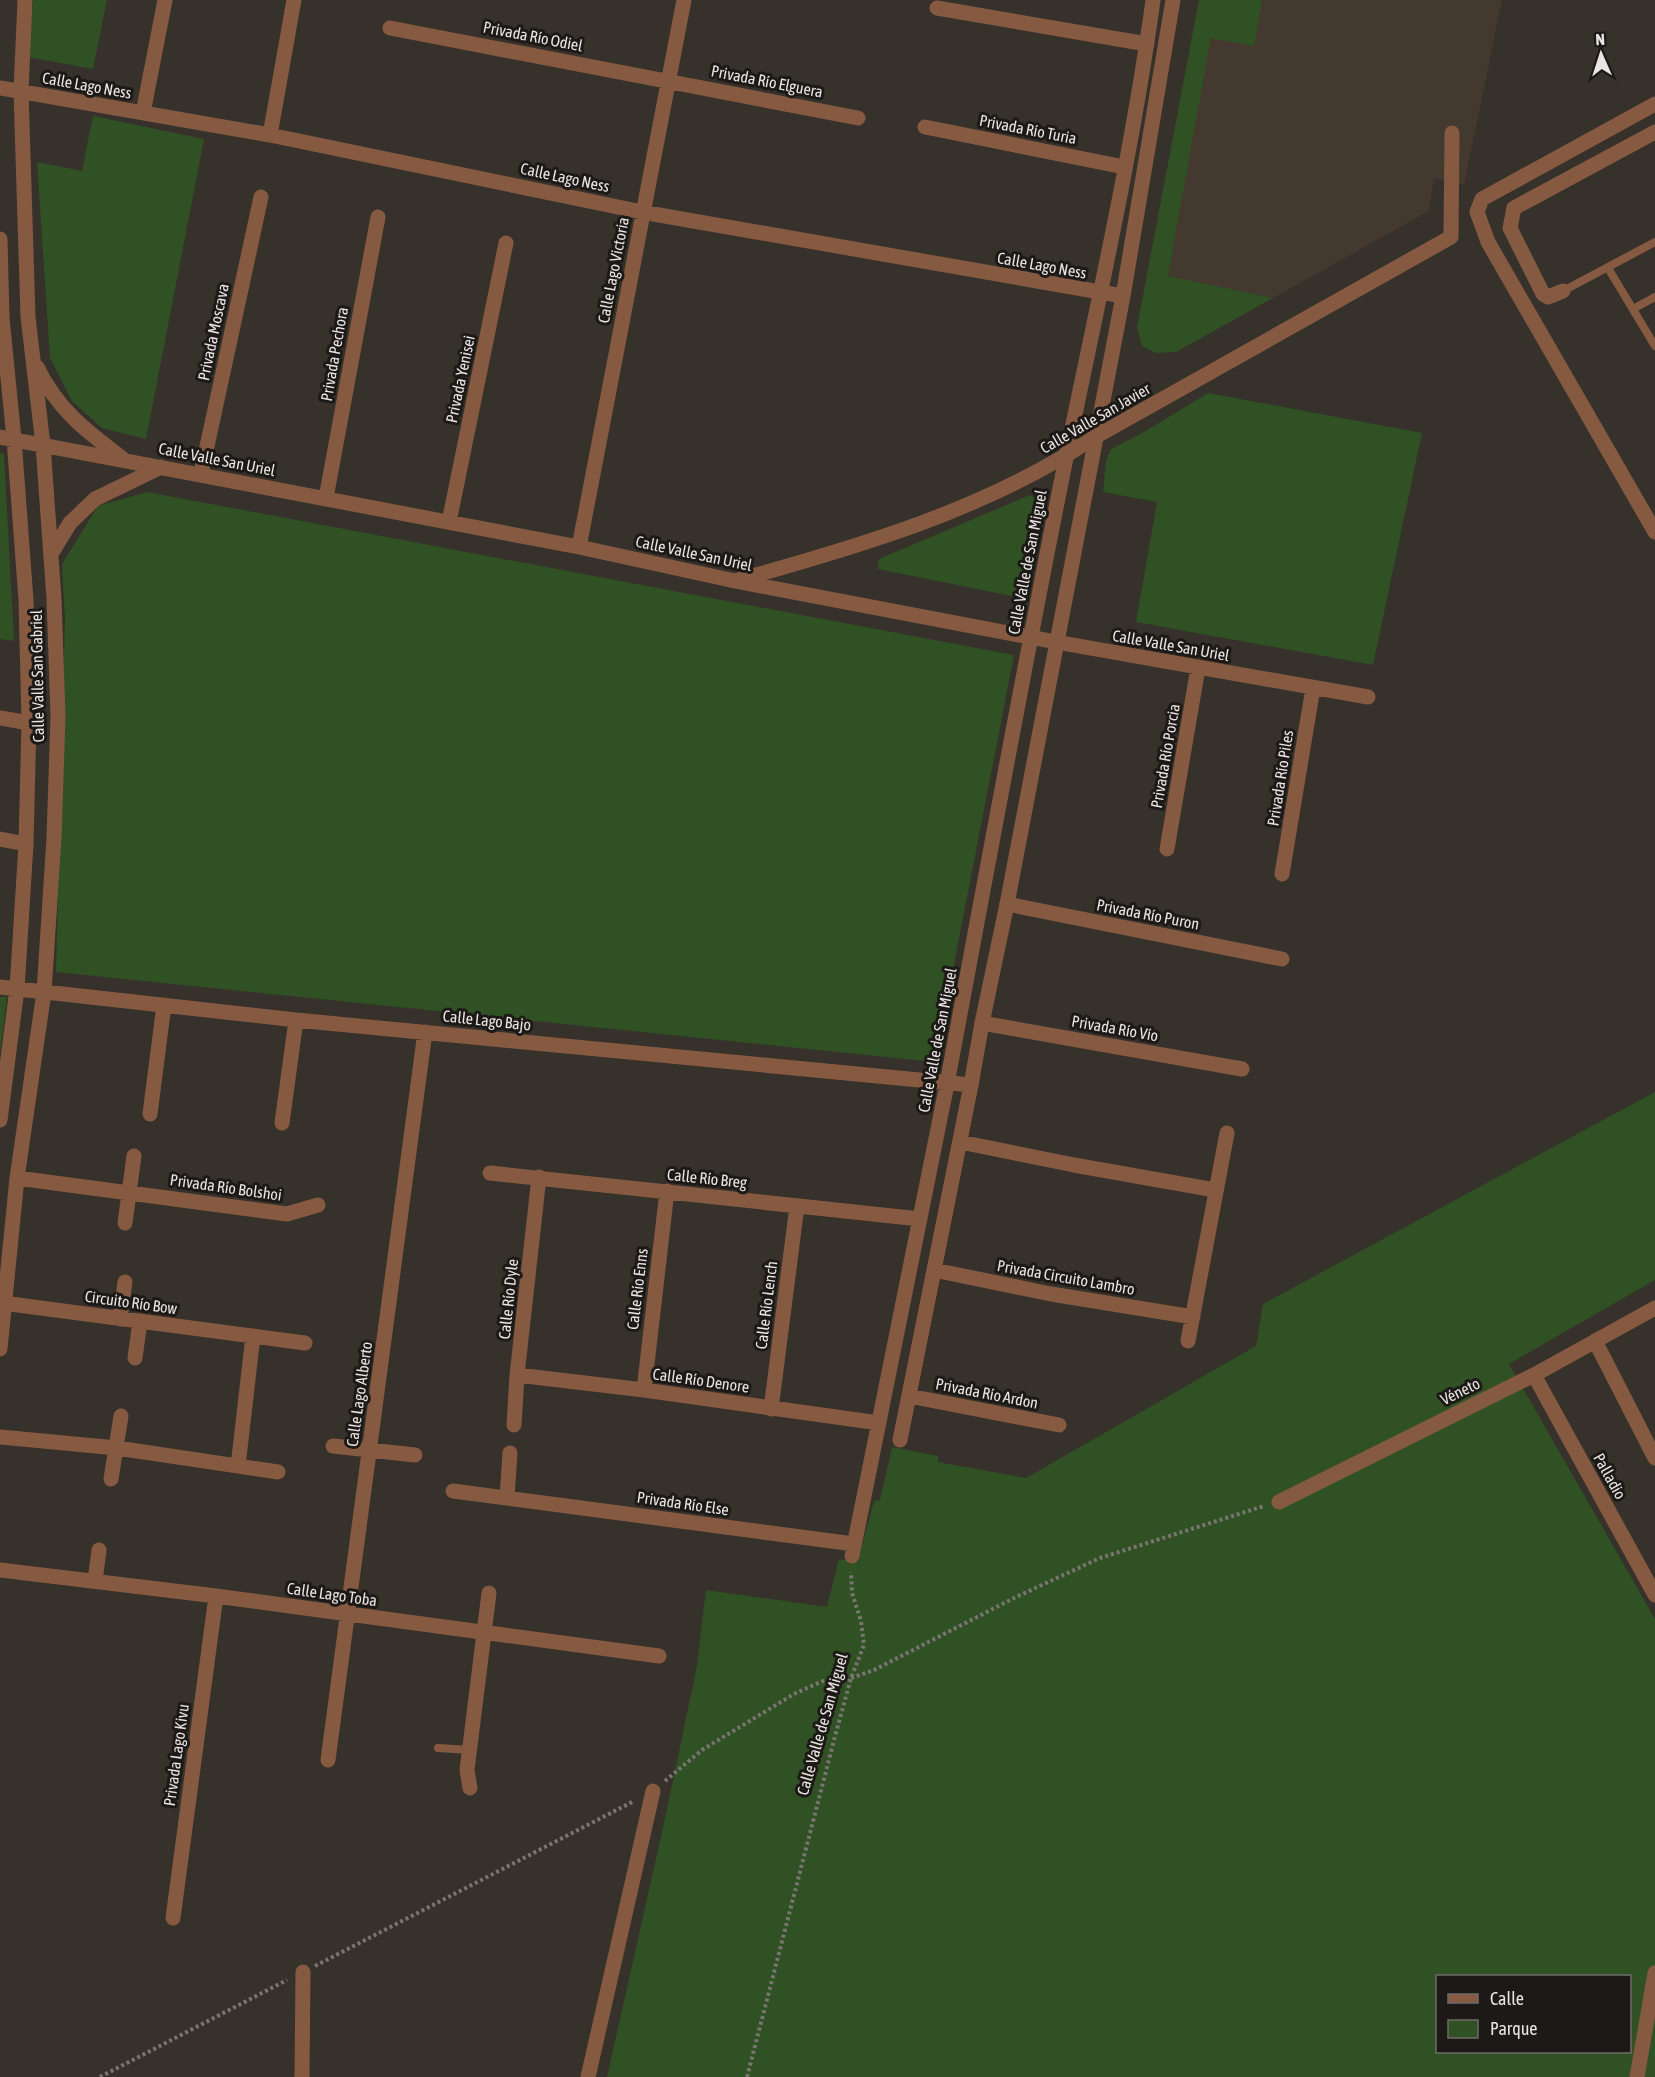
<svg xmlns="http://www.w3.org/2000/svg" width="1655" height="2077" font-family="'Asap Condensed',sans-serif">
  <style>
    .built { fill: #43392f }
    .green { fill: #305124; fill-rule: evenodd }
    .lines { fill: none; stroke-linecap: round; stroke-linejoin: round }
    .path { stroke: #797570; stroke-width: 4; stroke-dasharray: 3 3; stroke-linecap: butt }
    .service { stroke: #865a40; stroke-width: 8 }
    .minor { stroke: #865a40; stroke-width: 15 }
    .tertiary { stroke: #865a40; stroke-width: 15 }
    .labels { text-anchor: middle; stroke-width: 6; stroke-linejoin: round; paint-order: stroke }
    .street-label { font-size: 16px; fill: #e9e5e2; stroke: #1c1917 }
  </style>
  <rect width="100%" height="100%" fill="#36312b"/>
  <path class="built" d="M 1262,0 L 1502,0 L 1464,185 L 1434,178 L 1429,211 L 1273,298 L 1168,276 L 1211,37 L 1253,46 Z"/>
  <path class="green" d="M 33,0 L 107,0 L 93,69 L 28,57 Z
    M 1199,0 L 1262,0 L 1254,46 L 1211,38 L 1168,276 L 1273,298 L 1176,352 L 1156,353 L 1142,346 L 1137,327 Z
    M 93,116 L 204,139 L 146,439 L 102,428 L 72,401 L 50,358 L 37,162 L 82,171 Z
    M 1208,393 L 1422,433 L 1373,665 L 1136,622 L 1157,502 L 1103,492 L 1106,461 L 1111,449 L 1144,432 Z
    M 0,453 L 4,454 L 14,641 L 0,639 Z
    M 147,492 L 1014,655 L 935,1062 L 56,972 L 65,618 L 62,564 L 98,506 Z
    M 1030,495 L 1040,502 L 1022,598 L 878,569 L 879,559 Z
    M 0,997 L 7,997 L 0,1054 Z
    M 1655,1092 L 1655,1280 L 1509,1364 L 1655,1619 L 1655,2077 L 607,2077 L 664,1823 L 697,1666 L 706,1590 L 827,1607 L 839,1559 L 858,1562 L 874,1501 L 880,1500 L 892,1447 L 938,1456 L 938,1462 L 1026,1478 L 1256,1346 L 1263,1304 ZM 1438,1976 L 1630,1976 L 1630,2052 L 1438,2052 Z"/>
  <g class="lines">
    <path class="path" d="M 665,1781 L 702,1750 L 794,1694 L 823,1681 L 851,1678 L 874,1670 L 1016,1597 L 1100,1558 L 1264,1506
      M 315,1966 L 634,1801
      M 100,2077 L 287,1980
      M 747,2077 L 833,1744 L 851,1678 L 864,1645 L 861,1621 L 852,1593 L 851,1572"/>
    <path class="service" d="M 1608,268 L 1655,346
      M 1563,291 L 1655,242
      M 1633,309 L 1655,297
      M 438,1748 L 470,1750"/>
    <path class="minor" d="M 937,8 L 1147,44
      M 390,28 L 858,118
      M 0,88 L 270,135 L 642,212 L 1123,296
      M 1655,104 L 1482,199 L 1477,212 L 1488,242 L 1655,532
      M 143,113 L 165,0
      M 925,127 L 1124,167
      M 270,135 L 294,0
      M 0,239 L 2,318 L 14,439 L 26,600 L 29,723 L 26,844 L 17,989 L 0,1120
      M 1563,291 L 1548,297 L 1543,294 L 1510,228 L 1514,208 L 1655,132
      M 37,367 C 57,409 86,431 122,458
      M 0,437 L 579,547 L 735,581 L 1056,642 L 1368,697
      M 201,474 L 261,197
      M 326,498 L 378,217
      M 449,522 L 506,243
      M 579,547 L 684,0
      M 51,554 L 70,523 L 95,499 L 161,467
      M 738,580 C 861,546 987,509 1095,437 L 1451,237 L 1452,133
      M 0,718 L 29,723
      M 0,839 L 26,844
      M 1167,849 L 1198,668
      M 1282,874 L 1313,688
      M 1007,904 L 1282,959
      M 0,987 L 296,1020 L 971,1085 L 900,1440
      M 982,1023 L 1242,1069
      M 150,1114 L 164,1005
      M 282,1123 L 296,1020
      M 960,1142 L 1074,1165 L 1215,1190
      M 490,1173 L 920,1219
      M 17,1178 L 287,1214 L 318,1205
      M 125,1223 L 134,1156
      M 934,1270 L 1051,1294 L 1193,1317
      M 3,1303 L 305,1343
      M 120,1319 L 125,1282
      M 1188,1341 L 1227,1133
      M 1595,1341 L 1655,1458
      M 0,1349 L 17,1178 L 44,992 L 54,838 L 58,716 L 54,599 L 43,445 L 28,317 L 21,91 L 25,0
      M 135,1358 L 140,1321
      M 517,1375 L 644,1390 L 879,1423
      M 1534,1375 L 1655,1595
      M 644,1390 L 667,1191
      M 909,1396 L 1059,1425
      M 771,1409 L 797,1206
      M 514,1425 L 517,1375 L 539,1177
      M 0,1437 L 117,1448 L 278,1472
      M 333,1446 L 415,1455
      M 238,1466 L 253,1336
      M 111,1479 L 121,1416
      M 453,1491 L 854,1544
      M 507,1498 L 510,1453
      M 1279,1502 L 1534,1375 L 1655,1308
      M 852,1556 L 947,1084
      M 0,1570 L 216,1596 L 659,1656
      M 95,1581 L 99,1550
      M 328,1760 L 425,1032
      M 470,1788 L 467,1770 L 489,1593
      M 173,1918 L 216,1596
      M 302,2077 L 303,1972
      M 588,2077 L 653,1791
      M 1637,2077 L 1655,1973"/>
    <path class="tertiary" d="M 947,1084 C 986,875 1024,666 1066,458 C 1097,306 1132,154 1153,0
      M 971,1085 L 982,1023 L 1007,904 L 1123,296 L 1173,0"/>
  </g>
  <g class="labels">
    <g class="street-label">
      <text transform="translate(533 36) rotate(11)" y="6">Privada Río Odiel</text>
      <text transform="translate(767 81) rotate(11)" y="6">Privada Río Elguera</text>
      <text transform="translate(87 85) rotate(10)" y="6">Calle Lago Ness</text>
      <text transform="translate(1028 129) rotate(11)" y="6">Privada Río Turia</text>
      <text transform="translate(565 177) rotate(12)" y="6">Calle Lago Ness</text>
      <text transform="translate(1042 265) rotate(10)" y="6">Calle Lago Ness</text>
      <text transform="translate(613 270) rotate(-79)" y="6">Calle Lago Victoria</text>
      <text transform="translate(213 332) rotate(-78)" y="6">Privada Moscava</text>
      <text transform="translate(334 354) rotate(-80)" y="6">Privada Pechora</text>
      <text transform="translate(460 379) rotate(-78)" y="6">Privada Yenisei</text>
      <text transform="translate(1095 418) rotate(-30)" y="6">Calle Valle San Javier</text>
      <text transform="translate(217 459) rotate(11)" y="6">Calle Valle San Uriel</text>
      <text transform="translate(694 553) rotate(12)" y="6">Calle Valle San Uriel</text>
      <text transform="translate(1027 562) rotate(-79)" y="6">Calle Valle de San Miguel</text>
      <text transform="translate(1171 645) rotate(10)" y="6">Calle Valle San Uriel</text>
      <text transform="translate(37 676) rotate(-91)" y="6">Calle Valle San Gabriel</text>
      <text transform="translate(1165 756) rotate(-80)" y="6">Privada Río Porcia</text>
      <text transform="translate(1280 778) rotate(-81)" y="6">Privada Río Piles</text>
      <text transform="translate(1148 914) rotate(11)" y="6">Privada Río Puron</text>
      <text transform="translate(487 1020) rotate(6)" y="6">Calle Lago Bajo</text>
      <text transform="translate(1115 1028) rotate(10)" y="6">Privada Río Vío</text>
      <text transform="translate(937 1040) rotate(-79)" y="6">Calle Valle de San Miguel</text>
      <text transform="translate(707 1178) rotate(6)" y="6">Calle Río Breg</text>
      <text transform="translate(226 1187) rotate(8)" y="6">Privada Río Bolshoi</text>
      <text transform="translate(1066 1277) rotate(10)" y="6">Privada Circuito Lambro</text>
      <text transform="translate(637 1289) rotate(-83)" y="6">Calle Río Enns</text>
      <text transform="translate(508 1299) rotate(-84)" y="6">Calle Río Dyle</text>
      <text transform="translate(131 1302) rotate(8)" y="6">Circuito Río Bow</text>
      <text transform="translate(766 1305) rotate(-83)" y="6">Calle Río Lench</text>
      <text transform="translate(701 1380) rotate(8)" y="6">Calle Río Denore</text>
      <text transform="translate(1460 1391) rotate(-26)" y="6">Véneto</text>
      <text transform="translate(987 1393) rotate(11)" y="6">Privada Río Ardon</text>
      <text transform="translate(359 1394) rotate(-82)" y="6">Calle Lago Alberto</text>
      <text transform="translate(1610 1476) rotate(61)" y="6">Palladio</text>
      <text transform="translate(683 1503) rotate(8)" y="6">Privada Río Else</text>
      <text transform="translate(332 1594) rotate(8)" y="6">Calle Lago Toba</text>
      <text transform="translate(822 1724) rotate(-74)" y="6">Calle Valle de San Miguel</text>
      <text transform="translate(176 1755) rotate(-82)" y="6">Privada Lago Kivu</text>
    </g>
  </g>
  <rect x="1436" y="1975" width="195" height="78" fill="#1c1917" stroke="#6e6b68" stroke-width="1.5"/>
  <rect x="1448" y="1994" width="30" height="9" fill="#865a40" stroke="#6e6b68" stroke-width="1.5"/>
  <text x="1490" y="2005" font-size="18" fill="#e9e5e2">Calle</text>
  <rect x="1448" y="2020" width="30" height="18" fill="#305124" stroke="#6e6b68" stroke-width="1.5"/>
  <text x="1490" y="2035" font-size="18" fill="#e9e5e2">Parque</text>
  <g transform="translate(1601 54) rotate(357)" stroke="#1c1917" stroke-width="4.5" paint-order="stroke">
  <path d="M0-4.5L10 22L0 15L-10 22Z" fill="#e9e5e2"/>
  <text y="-9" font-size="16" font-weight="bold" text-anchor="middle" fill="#e9e5e2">N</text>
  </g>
</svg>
